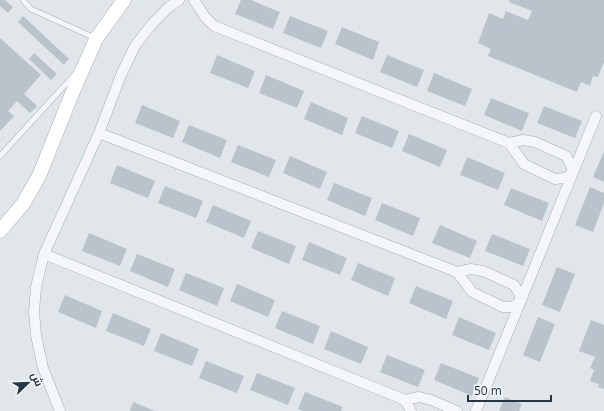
<svg xmlns="http://www.w3.org/2000/svg" width="604" height="411" font-family="'Open Sans',Cairo,sans-serif">
  <style>
    .building { fill: #bac3cb }
    .lines { fill: none; stroke-linecap: round; stroke-linejoin: round }
    .service-casing { stroke: #a5aeb6; stroke-width: 6 }
    .minor-casing { stroke: #a5aeb6; stroke-width: 11 }
    .secondary-casing { stroke: #a5aeb6; stroke-width: 15 }
    .service { stroke: #f4f6f9; stroke-width: 5 }
    .minor { stroke: #f4f6f9; stroke-width: 10 }
    .secondary { stroke: #fff; stroke-width: 14 }
  </style>
  <rect width="100%" height="100%" fill="#e1e6eb"/>
  <path class="building" d="M 0,0 L 5,0 L 13,7 L 8,13 L 0,6 Z
    M 241,0 L 251,0 L 280,12 L 273,29 L 235,14 Z
    M 510,0 L 604,0 L 604,62 L 598,77 L 593,76 L 590,86 L 581,82 L 577,92 L 488,56 L 491,49 L 478,43 L 489,13 L 503,19 L 506,11 L 528,20 L 532,11 L 509,2 Z
    M 23,16 L 69,59 L 64,65 L 18,22 Z
    M 290,16 L 328,31 L 321,48 L 283,33 Z
    M 342,27 L 379,42 L 373,60 L 335,44 Z
    M 0,38 L 41,75 L 24,94 L 37,106 L 30,113 L 17,101 L 8,111 L 14,116 L 0,131 Z
    M 34,53 L 57,74 L 51,80 L 29,59 Z
    M 217,55 L 255,71 L 248,88 L 210,73 Z
    M 387,55 L 424,70 L 417,87 L 380,72 Z
    M 434,73 L 472,89 L 465,106 L 427,91 Z
    M 266,75 L 304,91 L 297,108 L 259,93 Z
    M 491,98 L 529,113 L 522,131 L 484,115 Z
    M 311,102 L 348,118 L 342,135 L 304,119 Z
    M 142,105 L 180,121 L 173,138 L 135,123 Z
    M 544,106 L 582,121 L 575,138 L 537,123 Z
    M 362,116 L 399,131 L 392,148 L 355,133 Z
    M 189,125 L 227,140 L 220,158 L 182,142 Z
    M 409,134 L 447,150 L 440,167 L 402,151 Z
    M 238,145 L 276,160 L 269,177 L 231,162 Z
    M 604,151 L 604,182 L 593,177 Z
    M 290,156 L 327,172 L 320,189 L 283,173 Z
    M 467,157 L 505,173 L 498,190 L 460,175 Z
    M 117,165 L 155,181 L 148,198 L 110,183 Z
    M 334,183 L 372,198 L 365,216 L 327,200 Z
    M 165,186 L 203,201 L 196,218 L 158,203 Z
    M 590,187 L 604,193 L 604,203 L 593,232 L 575,225 Z
    M 511,188 L 549,203 L 542,221 L 504,205 Z
    M 382,203 L 420,218 L 413,236 L 375,220 Z
    M 213,205 L 251,221 L 244,238 L 206,222 Z
    M 440,225 L 477,241 L 470,258 L 432,243 Z
    M 258,231 L 296,246 L 289,264 L 251,248 Z
    M 89,233 L 127,249 L 120,266 L 82,251 Z
    M 492,234 L 530,249 L 523,266 L 485,251 Z
    M 309,242 L 347,258 L 340,275 L 302,260 Z
    M 137,254 L 175,269 L 168,287 L 130,271 Z
    M 358,263 L 395,278 L 388,296 L 351,280 Z
    M 557,267 L 575,274 L 560,312 L 542,305 Z
    M 186,273 L 224,288 L 217,306 L 179,290 Z
    M 237,284 L 275,300 L 268,317 L 230,301 Z
    M 416,286 L 453,301 L 446,319 L 409,303 Z
    M 65,295 L 102,311 L 96,328 L 58,312 Z
    M 282,311 L 320,326 L 313,344 L 275,328 Z
    M 113,313 L 151,329 L 144,346 L 106,331 Z
    M 459,317 L 496,333 L 489,350 L 452,335 Z
    M 538,317 L 555,324 L 540,362 L 523,355 Z
    M 591,320 L 604,325 L 604,389 L 598,387 L 599,384 L 590,381 L 594,370 L 590,368 L 595,357 L 579,351 Z
    M 331,331 L 368,347 L 361,364 L 324,349 Z
    M 161,333 L 199,349 L 192,366 L 154,351 Z
    M 387,355 L 425,370 L 418,387 L 380,372 Z
    M 206,361 L 244,376 L 237,393 L 199,378 Z
    M 441,363 L 479,378 L 472,396 L 434,380 Z
    M 257,373 L 295,388 L 288,405 L 250,390 Z
    M 305,392 L 343,407 L 341,411 L 303,411 L 298,409 Z
    M 505,397 L 522,404 L 519,411 L 499,411 Z
    M 133,402 L 155,411 L 130,411 Z"/>
  <g class="lines">
    <defs>
      <path id="service" d="M 23,0 L 31,9 L 95,38
        M 0,156 L 76,73"/>
      <path id="minor" d="M 194,0 L 205,17 L 214,26 L 509,143 L 523,140 L 535,142 L 566,156 L 571,165 L 573,173 L 564,178 L 555,179 L 524,164 L 509,143
        M 99,133 L 457,272 L 471,269 L 483,271 L 514,285 L 519,293 L 521,301 L 512,307 L 503,307 L 472,292 L 457,272
        M 44,254 L 405,400 L 419,397 L 431,400 L 457,411
        M 405,400 L 411,411
        M 60,411 L 43,368 L 36,335 L 34,312 L 36,287 L 44,254 L 99,133 L 121,75 L 135,46 L 152,24 L 170,6 L 179,0
        M 476,411 L 596,116"/>
      <path id="secondary" d="M 0,231 L 23,204 L 39,176 L 71,96 L 96,39 L 124,0"/>
    </defs>
    <use href="#service" class="service-casing"/>
    <use href="#minor" class="minor-casing"/>
    <use href="#secondary" class="secondary-casing"/>
    <use href="#service" class="service"/>
    <use href="#minor" class="minor"/>
    <use href="#secondary" class="secondary"/>
  </g>
  <g transform="translate(28 383) rotate(67)" stroke="#f1f5f8" stroke-width="3" paint-order="stroke">
  <path d="M0-3L7 15L0 10L-7 15Z" fill="#273644"/>
  <text y="-6" font-size="11" font-weight="bold" text-anchor="middle" fill="#273644">ش</text>
  </g>
  <path d="M468 395v6h83v-6" fill="none" stroke="#273644" stroke-width="2"/>
  <text x="474" y="395" font-size="12" fill="#273644" stroke="#f1f5f8" stroke-width="3" paint-order="stroke">50 m</text>
</svg>
